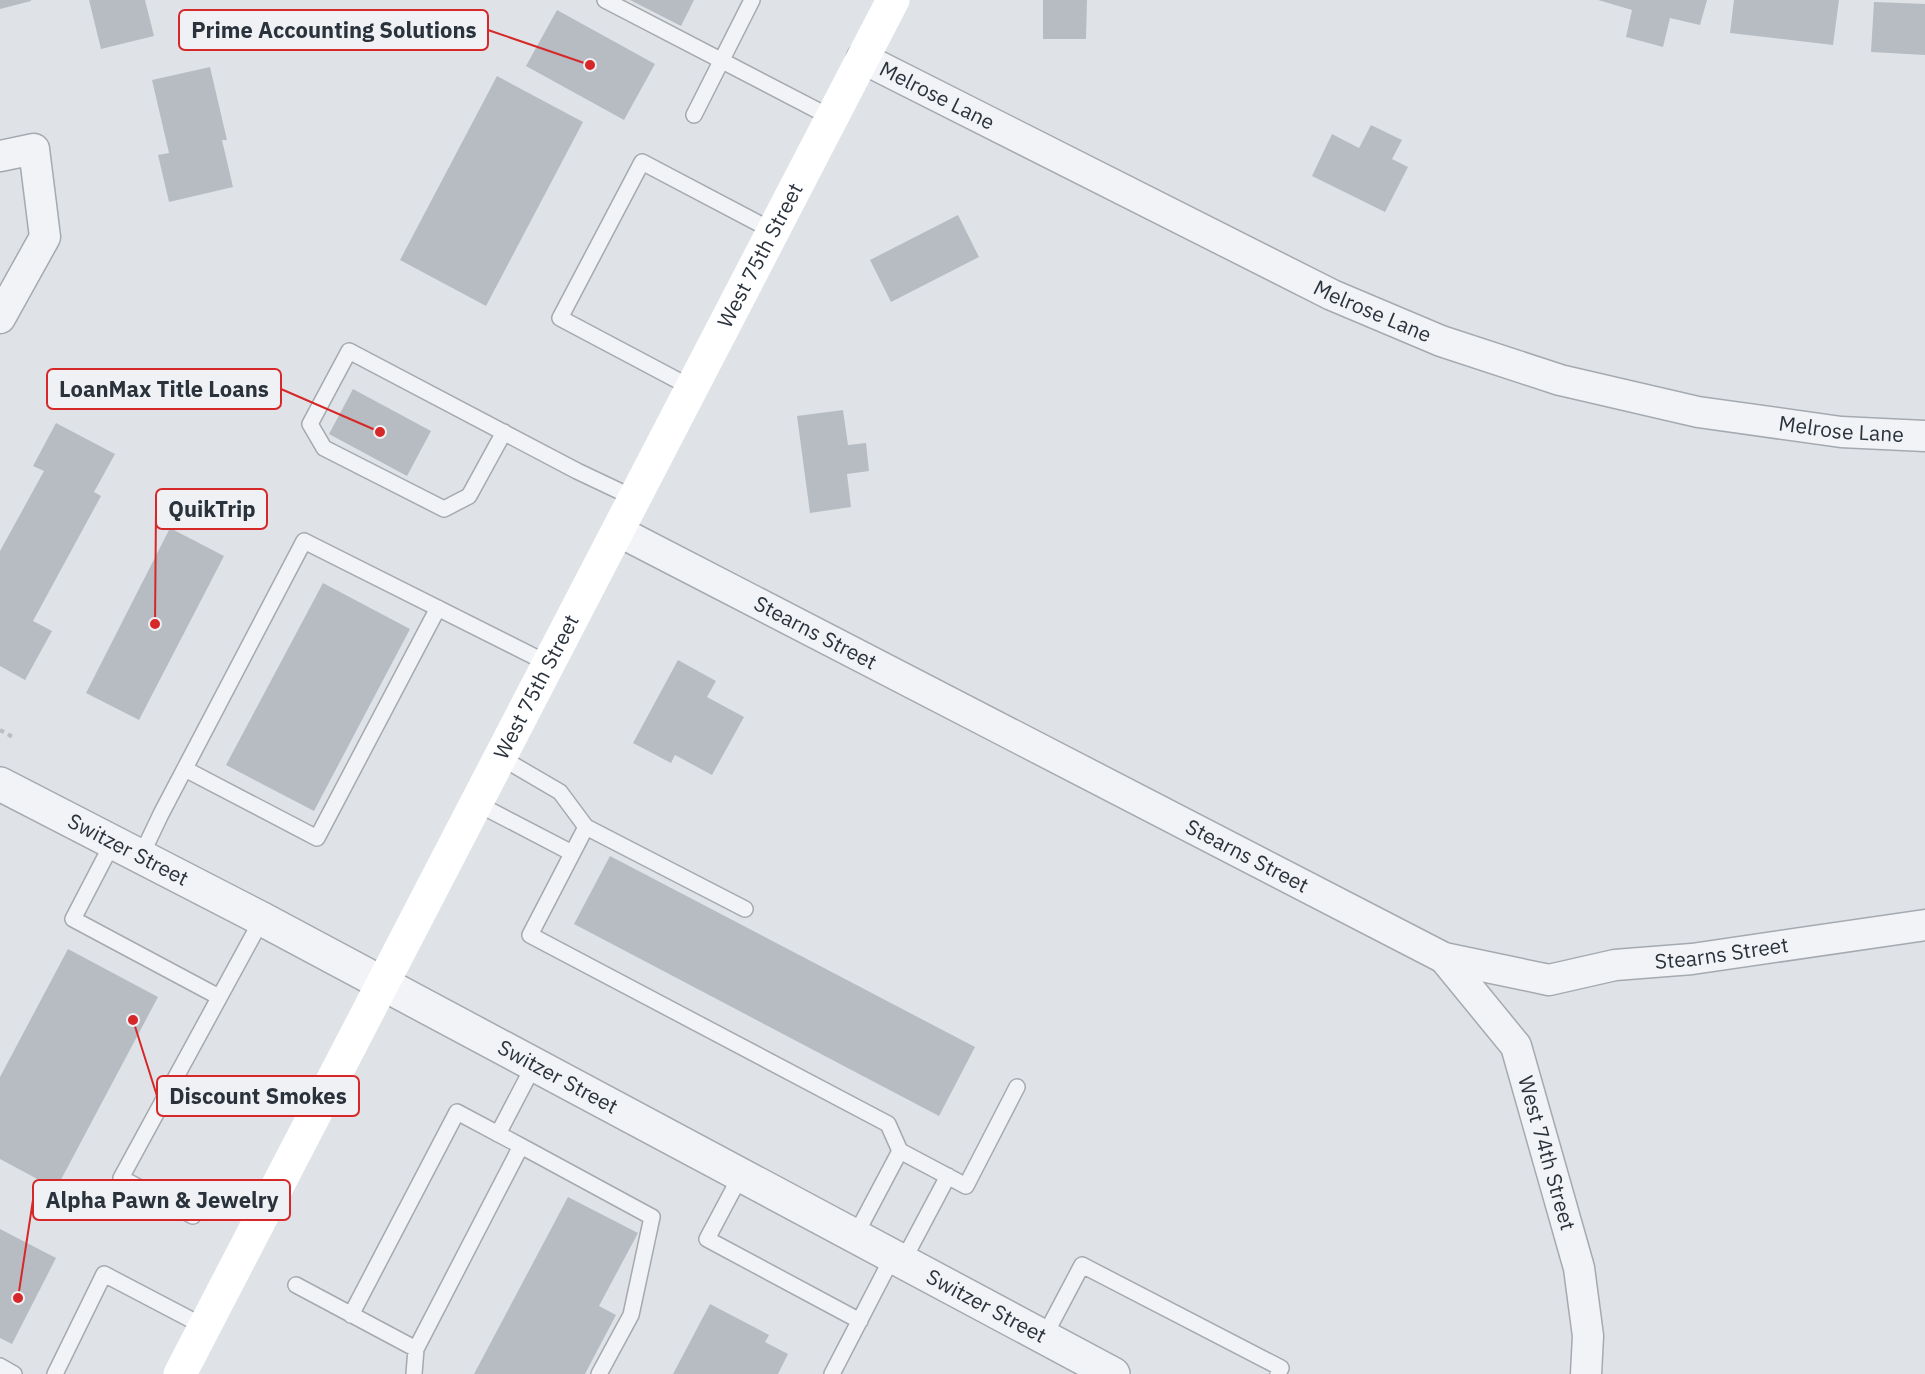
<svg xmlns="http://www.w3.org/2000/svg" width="1925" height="1374" font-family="'IBM Plex Sans',sans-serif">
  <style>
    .building { fill: #b7bcc3 }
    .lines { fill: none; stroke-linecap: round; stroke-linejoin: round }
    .service-casing { stroke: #a5aab0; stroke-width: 18 }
    .minor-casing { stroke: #a5aab0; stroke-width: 33 }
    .tertiary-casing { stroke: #a5aab0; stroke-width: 36 }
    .path { stroke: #babdc2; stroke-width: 4; stroke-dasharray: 4.5 4.5; stroke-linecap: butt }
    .service { stroke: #f2f3f6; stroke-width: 15 }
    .minor { stroke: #f2f3f6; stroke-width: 30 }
    .tertiary { stroke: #f2f3f6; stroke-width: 33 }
    .secondary { stroke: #fff; stroke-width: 33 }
    .labels { text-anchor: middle; stroke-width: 4.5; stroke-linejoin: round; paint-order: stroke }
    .street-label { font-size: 21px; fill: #2a323c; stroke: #eff1f5 }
    .leader { fill: none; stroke: #d62828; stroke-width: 2 }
    .callout-dot { fill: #d62828; stroke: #eff1f5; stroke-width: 2 }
    .callout { fill: #eff1f5; stroke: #d62828; stroke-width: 2 }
    .callout-label { font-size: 22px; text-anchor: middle; font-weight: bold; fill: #2a323c }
  </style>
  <rect width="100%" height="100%" fill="#dfe3e7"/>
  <path class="building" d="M 0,0 L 31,0 L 31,1 L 0,9 Z
    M 89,0 L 145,0 L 154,36 L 101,49 Z
    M 630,0 L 694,0 L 681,26 Z
    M 1043,0 L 1087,0 L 1086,39 L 1043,39 Z
    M 1598,0 L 1707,0 L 1700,25 L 1670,18 L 1663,47 L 1626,37 L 1632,10 Z
    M 1734,0 L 1839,0 L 1833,45 L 1730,33 Z
    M 1874,2 L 1925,4 L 1925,55 L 1871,52 Z
    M 557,10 L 655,64 L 624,120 L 526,66 Z
    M 210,67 L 227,140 L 222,140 L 233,187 L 169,202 L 158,155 L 169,153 L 152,80 Z
    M 497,76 L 583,122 L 486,306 L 400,260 Z
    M 1371,125 L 1402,140 L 1392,159 L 1408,167 L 1385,212 L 1312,176 L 1332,134 L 1359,148 Z
    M 958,215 L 979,257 L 891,302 L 870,260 Z
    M 353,389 L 431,431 L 407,476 L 329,434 Z
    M 843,410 L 848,445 L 866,443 L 869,471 L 847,474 L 851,507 L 810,513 L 797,416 Z
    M 56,423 L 115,454 L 94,492 L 101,496 L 33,621 L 52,631 L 25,680 L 0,666 L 0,551 L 44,471 L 33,466 Z
    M 170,528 L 224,556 L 139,720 L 86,693 Z
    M 323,583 L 410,629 L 314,811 L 226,765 Z
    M 678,660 L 716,681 L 707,697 L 744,717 L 712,775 L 675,755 L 671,763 L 633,743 Z
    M 610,856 L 975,1047 L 939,1116 L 574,924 Z
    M 68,949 L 158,997 L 56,1189 L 0,1159 L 0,1077 Z
    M 568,1197 L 638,1233 L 599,1306 L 616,1315 L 585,1374 L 474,1374 Z
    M 0,1229 L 56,1258 L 12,1344 L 0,1338 Z
    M 710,1304 L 769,1335 L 765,1342 L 788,1354 L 778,1374 L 673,1374 Z"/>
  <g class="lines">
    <defs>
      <path id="service" d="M 605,0 L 832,118
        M 694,115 L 752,0
        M 692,388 L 560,318 L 642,162 L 773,231
        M 504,432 L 469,496 L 444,509 L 324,448 L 310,424 L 349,351 L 577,471 L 634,498
        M 500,757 L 560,792 L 586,827 L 745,909
        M 185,769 L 317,838 L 438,608
        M 476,803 L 572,853
        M 586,827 L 530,935 L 888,1124 L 900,1151 L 966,1186 L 1017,1087
        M 113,842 L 73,919 L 219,997
        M 141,856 L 161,814 L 304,541 L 549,664
        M 498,1134 L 534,1065
        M 521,1146 L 652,1217 L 631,1315 L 599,1374
        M 741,1175 L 707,1239 L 860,1321
        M 193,1216 L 121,1178 L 262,919
        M 855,1236 L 900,1151
        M 903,1261 L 948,1176
        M 296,1285 L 416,1349 L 521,1146 L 457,1112 L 351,1315
        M 1044,1337 L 1082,1265 L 1281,1368 L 1278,1374
        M 0,1366 L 14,1374
        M 55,1374 L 104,1274 L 205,1327
        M 414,1374 L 416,1349
        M 832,1374 L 893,1256"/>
      <g id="minor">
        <path id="s1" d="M 862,58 L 1332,295 L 1441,341 L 1560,380 L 1698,412 L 1841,432 L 1925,436"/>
        <path d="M 0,156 L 34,149 L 45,237 L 0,318"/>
        <path id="s2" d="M 618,531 L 1444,958 L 1549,980 L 1615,965 L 1692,959 L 1925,925"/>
        <path id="s3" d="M 1444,958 L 1516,1046 L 1579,1268 L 1588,1336 L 1586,1374"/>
      </g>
      <g id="tertiary">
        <path id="s4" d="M 0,784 L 262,919 L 1113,1374"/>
      </g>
    </defs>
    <use href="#service" class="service-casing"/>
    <use href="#minor" class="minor-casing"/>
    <use href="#tertiary" class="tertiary-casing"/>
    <path class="path" d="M 0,730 L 13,737"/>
    <use href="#service" class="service"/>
    <use href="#minor" class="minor"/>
    <use href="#tertiary" class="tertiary"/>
    <path class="secondary" id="s5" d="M 180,1374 L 893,0"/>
  </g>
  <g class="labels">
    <g class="street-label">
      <text dy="7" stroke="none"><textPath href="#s1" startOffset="84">Melrose Lane</textPath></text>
      <text dy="7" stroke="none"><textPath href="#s5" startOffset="1260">West 75th Street</textPath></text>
      <text dy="7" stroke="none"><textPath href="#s1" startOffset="570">Melrose Lane</textPath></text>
      <text dy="7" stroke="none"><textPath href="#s1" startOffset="1056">Melrose Lane</textPath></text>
      <text dy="7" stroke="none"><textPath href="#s2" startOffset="222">Stearns Street</textPath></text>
      <text dy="7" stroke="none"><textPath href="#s5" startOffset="774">West 75th Street</textPath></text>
      <text dy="7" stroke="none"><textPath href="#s4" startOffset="144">Switzer Street</textPath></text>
      <text dy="7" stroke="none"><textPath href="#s2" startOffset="708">Stearns Street</textPath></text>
      <text dy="7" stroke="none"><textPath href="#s2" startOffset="1212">Stearns Street</textPath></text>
      <text dy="7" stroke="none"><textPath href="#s4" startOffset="630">Switzer Street</textPath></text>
      <text dy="7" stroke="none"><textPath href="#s3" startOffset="225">West 74th Street</textPath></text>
      <text dy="7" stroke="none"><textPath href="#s4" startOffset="1116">Switzer Street</textPath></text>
    </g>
  </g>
  <path class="leader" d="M590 65L488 30M380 432L281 389M155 624L156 509M133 1020L157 1096M18 1298L33 1200"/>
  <g class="callout-dot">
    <circle cx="590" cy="65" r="6"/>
    <circle cx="380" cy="432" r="6"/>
    <circle cx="155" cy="624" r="6"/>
    <circle cx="133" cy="1020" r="6"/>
    <circle cx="18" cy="1298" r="6"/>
  </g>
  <g class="callout">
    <rect x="179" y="10" width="309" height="40" rx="6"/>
    <rect x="47" y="369" width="234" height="40" rx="6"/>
    <rect x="156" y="489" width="111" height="40" rx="6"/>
    <rect x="157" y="1076" width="202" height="40" rx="6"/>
    <rect x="33" y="1180" width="257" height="40" rx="6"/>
  </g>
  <g class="callout-label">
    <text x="334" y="38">Prime Accounting Solutions</text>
    <text x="164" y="397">LoanMax Title Loans</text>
    <text x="212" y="517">QuikTrip</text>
    <text x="258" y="1104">Discount Smokes</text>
    <text x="162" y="1208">Alpha Pawn &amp; Jewelry</text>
  </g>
</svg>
